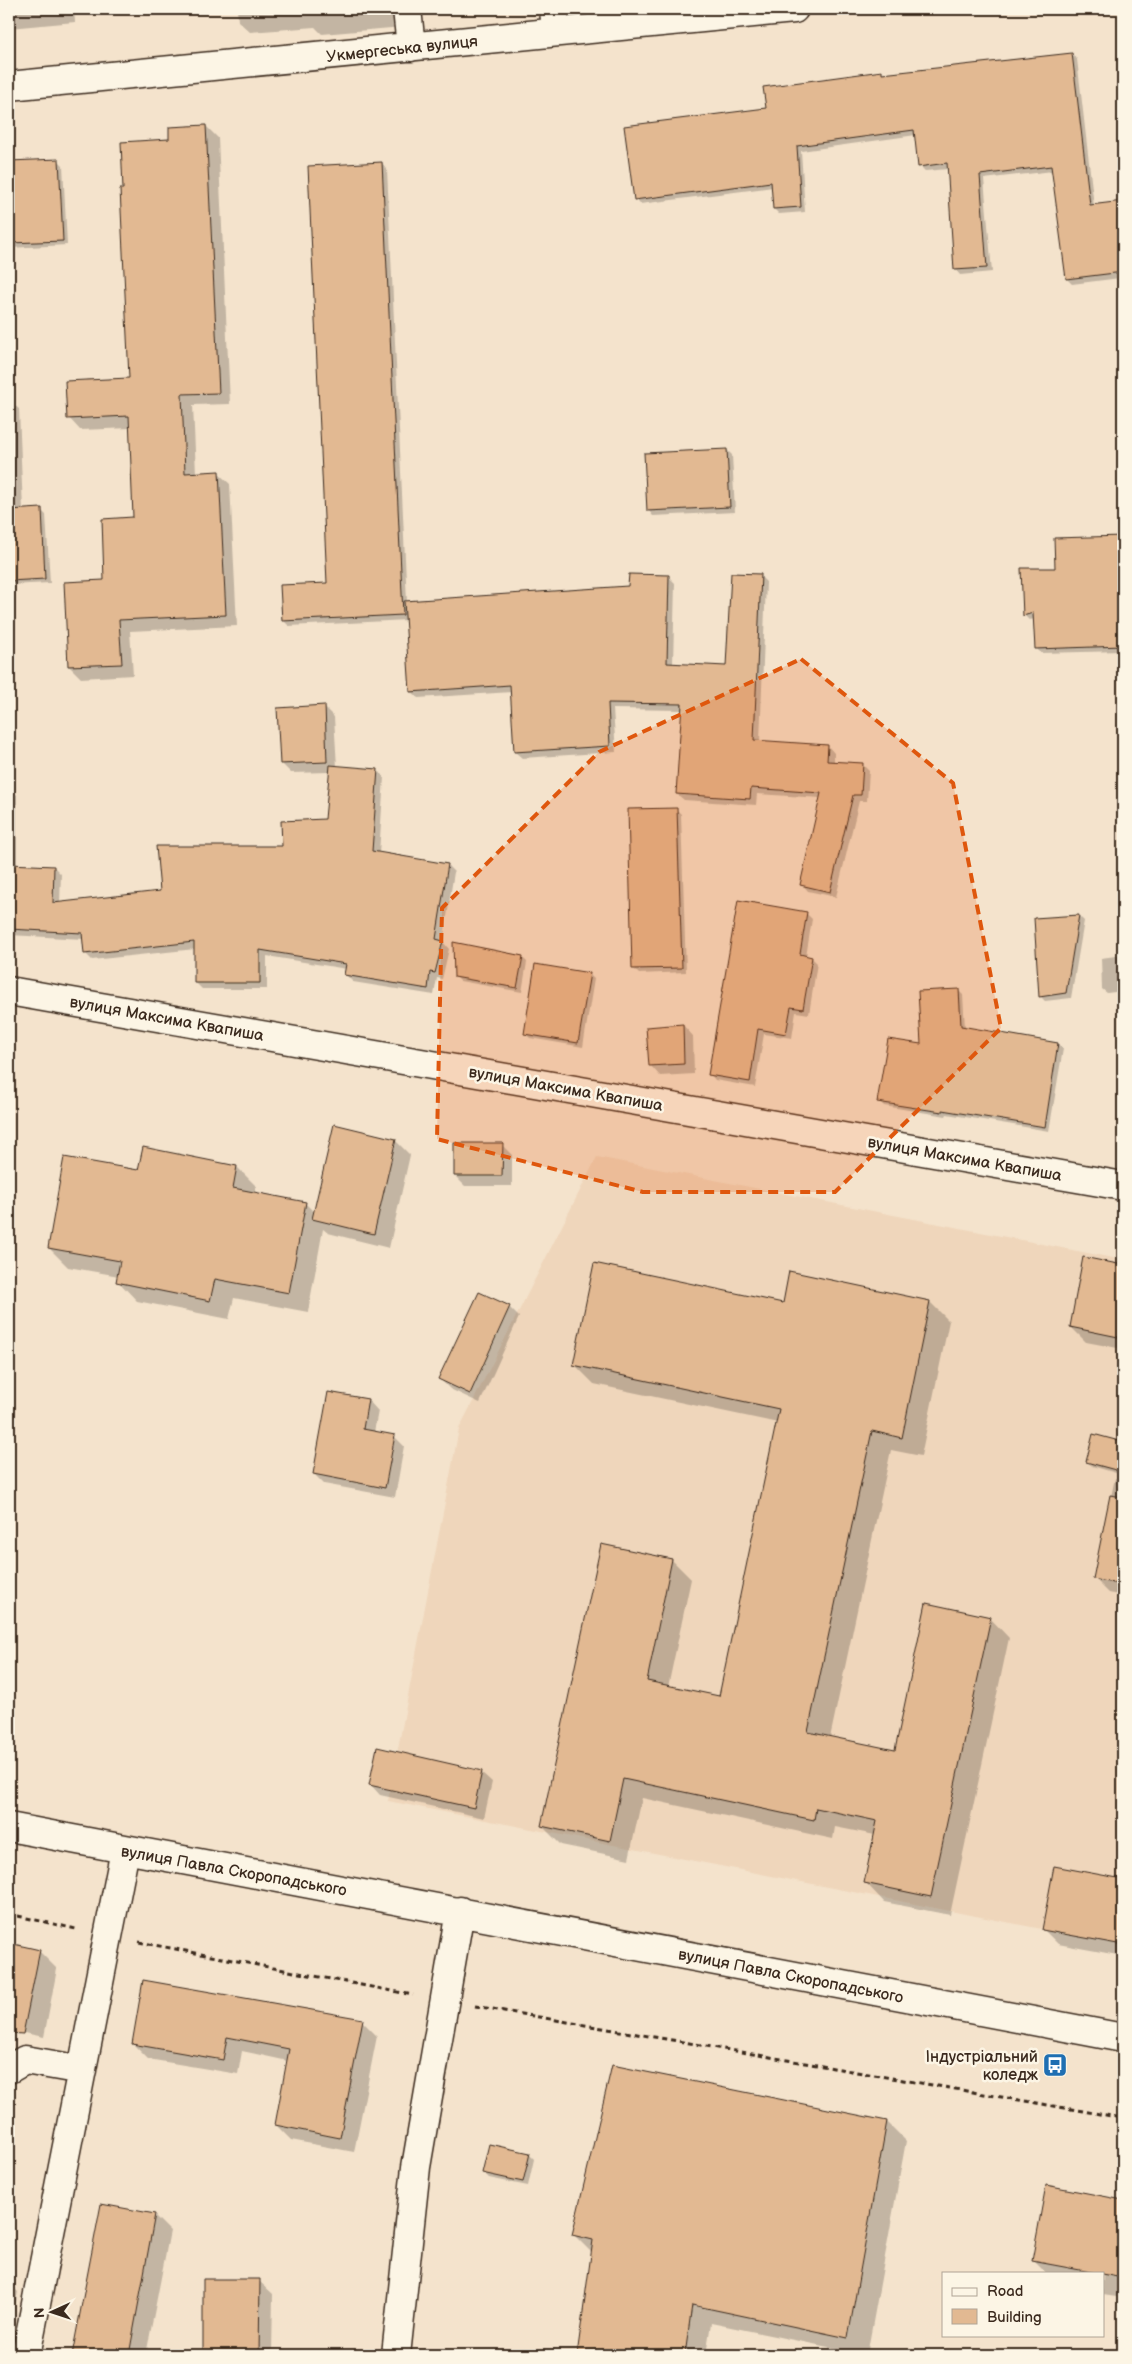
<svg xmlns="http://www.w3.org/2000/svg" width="1132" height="2364" font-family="'Balsamiq Sans',sans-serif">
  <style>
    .built { fill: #efd6bb }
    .shadow { fill: #0003 }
    .building { fill: #e2b992; stroke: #3b2a1e }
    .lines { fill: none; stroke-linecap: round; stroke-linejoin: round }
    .minor-casing { stroke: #3b2a1e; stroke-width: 31 }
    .path { stroke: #3b2a1e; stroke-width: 3; stroke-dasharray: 5 4; stroke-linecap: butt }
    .minor { stroke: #fcf5e5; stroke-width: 28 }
    .marked { fill: #df570d; fill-opacity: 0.2; stroke: #df570d; stroke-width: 4; stroke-dasharray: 10 6; stroke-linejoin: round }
    .labels { text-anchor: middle; stroke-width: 5; stroke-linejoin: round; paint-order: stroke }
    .street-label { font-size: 16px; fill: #3b2a1e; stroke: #fcf5e5 }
    .poi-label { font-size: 16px; fill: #3b2a1e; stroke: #fcf5e5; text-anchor: end }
  </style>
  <rect width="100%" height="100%" fill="#f4e3cc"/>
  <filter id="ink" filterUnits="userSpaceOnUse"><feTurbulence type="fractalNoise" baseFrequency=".02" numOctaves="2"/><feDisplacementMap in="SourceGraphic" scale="10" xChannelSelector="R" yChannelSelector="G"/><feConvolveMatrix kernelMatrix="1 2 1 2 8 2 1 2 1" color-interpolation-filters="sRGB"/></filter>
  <g filter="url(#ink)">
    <path class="built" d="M 597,1157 L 1123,1260 L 1123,1945 L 388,1801 L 459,1429 Z"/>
    <path class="shadow" d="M 9,9 L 74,9 L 75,22 L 9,28 Z
      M 237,9 L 411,9 L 403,27 L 322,34 L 315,27 L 250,32 L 238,21 Z
      M 1072,54 L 1077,59 L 1094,206 L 1123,202 L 1123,300 L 1120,278 L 1072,284 L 1067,279 L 1053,171 L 984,179 L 992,272 L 960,275 L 955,269 L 948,169 L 925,171 L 920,166 L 916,135 L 801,151 L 805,212 L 779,214 L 774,209 L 773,187 L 640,204 L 635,199 L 767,109 L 881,72 L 884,76 Z
      M 206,126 L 218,138 L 230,404 L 193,405 L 196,474 L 218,473 L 230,484 L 237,626 L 130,631 L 133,675 L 81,678 L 69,666 L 135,518 L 131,428 L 80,430 L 69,418 L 130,379 L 125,190 L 171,140 Z
      M 58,160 L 63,165 L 67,245 L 9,248 L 9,163 Z
      M 382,163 L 387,169 L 407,602 L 630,587 L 668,576 L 675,583 L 673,664 L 727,667 L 760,576 L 766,582 L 760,742 L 828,746 L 834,753 L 834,762 L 862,764 L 869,771 L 867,801 L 859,801 L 836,897 L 808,891 L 802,884 L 821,798 L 757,794 L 756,805 L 684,800 L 677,794 L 683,710 L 613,709 L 616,752 L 522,758 L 515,752 L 512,692 L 418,698 L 411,692 L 407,620 L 289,626 L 283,620 L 329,584 Z
      M 9,405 L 14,405 L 19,409 L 23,511 L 41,510 L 46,515 L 50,583 L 9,585 Z
      M 727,450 L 732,455 L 735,512 L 653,516 L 649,511 Z
      M 1123,537 L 1123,651 L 1041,653 L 1036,648 L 1035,619 L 1029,620 L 1024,615 L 1056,569 L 1055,539 Z
      M 324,707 L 334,717 L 337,767 L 377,770 L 384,777 L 379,854 L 447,865 L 454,872 L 443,942 L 449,949 L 442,979 L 437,978 L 434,995 L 353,982 L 346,975 L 347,969 L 267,956 L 267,989 L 202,989 L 195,982 L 195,949 L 92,960 L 85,953 L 84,939 L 9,935 L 9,788 L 17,795 L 17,866 L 54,867 L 61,874 L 60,903 L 161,893 L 283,848 L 326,821 L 330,772 L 291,773 L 281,763 Z
      M 676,809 L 681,814 L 686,972 L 639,974 L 634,969 Z
      M 806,913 L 812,919 L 806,957 L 812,958 L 817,963 L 809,1014 L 796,1012 L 792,1038 L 764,1034 L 755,1087 L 715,1080 L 710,1074 Z
      M 1079,916 L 1084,921 L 1071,998 L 1045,1001 L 1040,996 L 1036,919 Z
      M 1123,955 L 1123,991 L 1107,993 L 1102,989 L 1101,958 Z
      M 522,957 L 527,962 L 522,992 L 460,981 L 455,976 Z
      M 589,974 L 594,979 L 583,1047 L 530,1038 L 525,1034 Z
      M 958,990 L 963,995 L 965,1028 L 1058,1044 L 1063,1049 L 1049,1131 L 947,1114 L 946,1116 L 884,1106 L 879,1101 L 922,1046 Z
      M 683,1025 L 693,1036 L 694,1074 L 660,1076 L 650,1065 Z
      M 395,1140 L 410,1155 L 389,1248 L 328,1233 L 323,1229 L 308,1312 L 234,1298 L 229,1319 L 137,1301 L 118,1281 L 119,1276 L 68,1267 L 49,1248 L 139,1172 L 237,1167 L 256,1186 L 254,1193 L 305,1203 L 314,1212 Z
      M 502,1145 L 512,1155 L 512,1186 L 465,1186 L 455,1176 Z
      M 1084,1258 L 1123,1266 L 1123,1349 L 1086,1342 L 1071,1327 Z
      M 790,1272 L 930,1302 L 949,1321 L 921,1456 L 891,1450 L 830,1738 L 896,1752 L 990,1618 L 1009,1638 L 950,1915 L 884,1902 L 865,1882 L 875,1835 L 835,1827 L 833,1839 L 642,1798 L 629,1859 L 561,1845 L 542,1826 L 602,1545 L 672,1560 L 691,1579 L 668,1687 L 719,1697 L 778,1423 L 594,1384 L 574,1364 L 784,1304 Z
      M 509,1307 L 519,1317 L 480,1403 L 450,1389 L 440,1379 Z
      M 368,1400 L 378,1411 L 374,1432 L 394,1436 L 404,1446 L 395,1497 L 324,1484 L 314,1474 Z
      M 1094,1435 L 1123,1443 L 1123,1475 L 1092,1466 L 1087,1461 Z
      M 1115,1478 L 1123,1480 L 1123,1596 L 1109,1593 L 1094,1578 Z
      M 481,1772 L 492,1782 L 484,1818 L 380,1795 L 370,1784 Z
      M 1055,1867 L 1123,1880 L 1123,1956 L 1058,1944 L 1043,1929 Z
      M 9,1945 L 39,1951 L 57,1969 L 44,2037 L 9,2030 Z
      M 362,2021 L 377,2036 L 354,2152 L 291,2140 L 276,2125 L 288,2061 L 242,2051 L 238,2074 L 148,2059 L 133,2044 Z
      M 887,2122 L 906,2141 L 867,2355 L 711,2323 L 706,2355 L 578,2355 L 593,2254 L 573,2234 Z
      M 529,2154 L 534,2159 L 528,2186 L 489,2178 L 484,2173 Z
      M 1047,2187 L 1123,2201 L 1123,2298 L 1103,2295 L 1103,2273 L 1046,2273 L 1033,2260 Z
      M 102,2206 L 155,2216 L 170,2231 L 146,2355 L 73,2355 Z
      M 204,2280 L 259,2281 L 273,2294 L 272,2355 L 204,2355 Z
      M 9,2283 L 18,2292 L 9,2336 Z"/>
    <path class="building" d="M 1072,53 L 1090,205 L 1123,201 L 1123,272 L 1066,279 L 1051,166 L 980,175 L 987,268 L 954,270 L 947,163 L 918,167 L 914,130 L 797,146 L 801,207 L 773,209 L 771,182 L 634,200 L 624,126 L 766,108 L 763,87 L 882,71 L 882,74 Z
      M 206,125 L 219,393 L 182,394 L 185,473 L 219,471 L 226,615 L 119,620 L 122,664 L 68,666 L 64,582 L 104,580 L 102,519 L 133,517 L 129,416 L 67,419 L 65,381 L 129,378 L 120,189 L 123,189 L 121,142 L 169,139 L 169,127 Z
      M 59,159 L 63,241 L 9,243 L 9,161 Z
      M 382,162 L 403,615 L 282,621 L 280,585 L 327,583 L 308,166 Z
      M 727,449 L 730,507 L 647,511 L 644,453 Z
      M 42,508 L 45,579 L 9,581 L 9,510 Z
      M 1123,536 L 1123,646 L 1035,649 L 1033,613 L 1023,616 L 1021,568 L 1055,568 L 1054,538 Z
      M 731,573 L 761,574 L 754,740 L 828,745 L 827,761 L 863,763 L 861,795 L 853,795 L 830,892 L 800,885 L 821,793 L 751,788 L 750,799 L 676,794 L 682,704 L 608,703 L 610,746 L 514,752 L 510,685 L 410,692 L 404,601 L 628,586 L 629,574 L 669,575 L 667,663 L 726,666 Z
      M 325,705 L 327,762 L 280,764 L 277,708 Z
      M 330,765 L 378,769 L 372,851 L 448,864 L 436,939 L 443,941 L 435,973 L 430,972 L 428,989 L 344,975 L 346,964 L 260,950 L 260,983 L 194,983 L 194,942 L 84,954 L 82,933 L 9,929 L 9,864 L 54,866 L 53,903 L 160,891 L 156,846 L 282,846 L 281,821 L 325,819 Z
      M 677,808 L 682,968 L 632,969 L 628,809 Z
      M 738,900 L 807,912 L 800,954 L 812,957 L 803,1009 L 791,1007 L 786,1034 L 758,1029 L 750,1082 L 708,1075 Z
      M 1079,915 L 1066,993 L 1039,997 L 1034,918 Z
      M 453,942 L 523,956 L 517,988 L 454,977 Z
      M 535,964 L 590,973 L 578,1043 L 524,1034 Z
      M 959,989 L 961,1026 L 1058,1043 L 1045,1127 L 942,1110 L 942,1112 L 877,1102 L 888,1039 L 921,1044 L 918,991 Z
      M 683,1024 L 684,1064 L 649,1066 L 646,1027 Z
      M 334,1124 L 396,1139 L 374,1234 L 312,1219 Z
      M 454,1143 L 503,1143 L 502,1176 L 454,1176 Z
      M 143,1147 L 237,1166 L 233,1188 L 306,1202 L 289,1293 L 215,1279 L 210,1301 L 116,1282 L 120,1261 L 48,1248 L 64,1157 L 138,1170 Z
      M 1083,1257 L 1123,1265 L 1123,1338 L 1070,1327 Z
      M 594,1263 L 783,1303 L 789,1271 L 930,1301 L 902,1438 L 872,1431 L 808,1732 L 895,1750 L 926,1603 L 991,1617 L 931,1897 L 864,1883 L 877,1821 L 816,1808 L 814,1820 L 623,1779 L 610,1841 L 541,1826 L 601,1544 L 672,1559 L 647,1681 L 719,1696 L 779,1409 L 573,1365 Z
      M 479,1292 L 510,1306 L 470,1394 L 438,1379 Z
      M 328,1392 L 368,1399 L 363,1429 L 395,1435 L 385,1488 L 313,1474 Z
      M 1093,1434 L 1123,1442 L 1123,1472 L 1086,1462 Z
      M 1110,1495 L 1123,1497 L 1123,1585 L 1093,1579 Z
      M 377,1747 L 482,1771 L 474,1808 L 369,1785 Z
      M 1054,1866 L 1123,1879 L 1123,1945 L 1042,1930 Z
      M 9,1943 L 40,1950 L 23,2034 L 9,2033 Z
      M 143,1980 L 363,2019 L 340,2138 L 275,2125 L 289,2049 L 227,2037 L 223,2060 L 132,2044 Z
      M 612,2065 L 887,2121 L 848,2338 L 692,2305 L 685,2355 L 577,2355 L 593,2240 L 572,2235 Z
      M 489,2144 L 530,2153 L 523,2182 L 482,2173 Z
      M 1046,2185 L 1123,2200 L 1123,2278 L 1032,2261 Z
      M 101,2204 L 155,2214 L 129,2355 L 72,2355 Z
      M 203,2279 L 260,2279 L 259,2355 L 203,2355 Z"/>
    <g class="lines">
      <defs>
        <path id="minor" d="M 407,9 L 411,47
          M 554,9 L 556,32
          M 9,86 L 794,9
          M 9,991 L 1123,1186
          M 9,1827 L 1123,2038
          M 9,2069 L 25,2060 L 82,2070
          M 26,2355 L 125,1850
          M 396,2355 L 416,2167 L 460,1911"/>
      </defs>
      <use href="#minor" class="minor-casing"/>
      <path class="path" d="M 9,1914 L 76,1929
        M 139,1942 L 413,1995
        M 475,2006 L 1123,2118"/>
      <use href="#minor" class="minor"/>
    </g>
  </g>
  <path class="marked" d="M 801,659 L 953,783 L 1001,1028 L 835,1192 L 643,1192 L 437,1139 L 442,908 L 599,752 Z"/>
  <defs>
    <symbol id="bus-square" viewBox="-11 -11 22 22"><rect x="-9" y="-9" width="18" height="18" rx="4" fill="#1f6fb2" stroke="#fcf5e5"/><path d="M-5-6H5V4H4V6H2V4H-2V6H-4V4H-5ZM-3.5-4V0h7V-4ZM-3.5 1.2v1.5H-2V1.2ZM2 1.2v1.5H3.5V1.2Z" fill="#fff"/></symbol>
  </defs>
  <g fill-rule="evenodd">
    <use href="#bus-square" x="1041" y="2051" width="28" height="28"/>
  </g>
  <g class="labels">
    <g class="street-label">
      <text transform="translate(402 48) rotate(-6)" y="6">Укмергеська вулиця</text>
      <text transform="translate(167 1018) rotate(10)" y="6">вулиця Максима Квапиша</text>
      <text transform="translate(566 1088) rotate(10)" y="6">вулиця Максима Квапиша</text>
      <text transform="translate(965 1158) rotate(10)" y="6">вулиця Максима Квапиша</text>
      <text transform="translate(234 1870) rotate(10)" y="6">вулиця Павла Скоропадського</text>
      <text transform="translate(791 1975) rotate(11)" y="6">вулиця Павла Скоропадського</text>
    </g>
    <g class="poi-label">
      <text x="1038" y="2062">Індустріальний<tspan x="1038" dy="18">коледж</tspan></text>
    </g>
  </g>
  <rect width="1132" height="2364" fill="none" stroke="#fcf5e5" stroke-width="30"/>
  <rect x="15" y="15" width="1102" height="2334" fill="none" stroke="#3b2a1e" stroke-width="2" filter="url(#ink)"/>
  <rect x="942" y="2272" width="162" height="65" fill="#fcf5e5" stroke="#afa495"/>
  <rect x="952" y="2288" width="25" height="8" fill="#fcf5e5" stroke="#afa495"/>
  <text x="987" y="2296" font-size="15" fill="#3b2a1e">Road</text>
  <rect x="952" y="2309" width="25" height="15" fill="#e2b992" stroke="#afa495"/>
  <text x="987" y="2322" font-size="15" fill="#3b2a1e">Building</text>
  <g transform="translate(52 2312) rotate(267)" stroke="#fcf5e5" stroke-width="4" paint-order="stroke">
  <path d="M0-4L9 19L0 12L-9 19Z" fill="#3b2a1e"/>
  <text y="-8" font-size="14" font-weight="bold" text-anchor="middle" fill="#3b2a1e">N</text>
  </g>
</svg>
